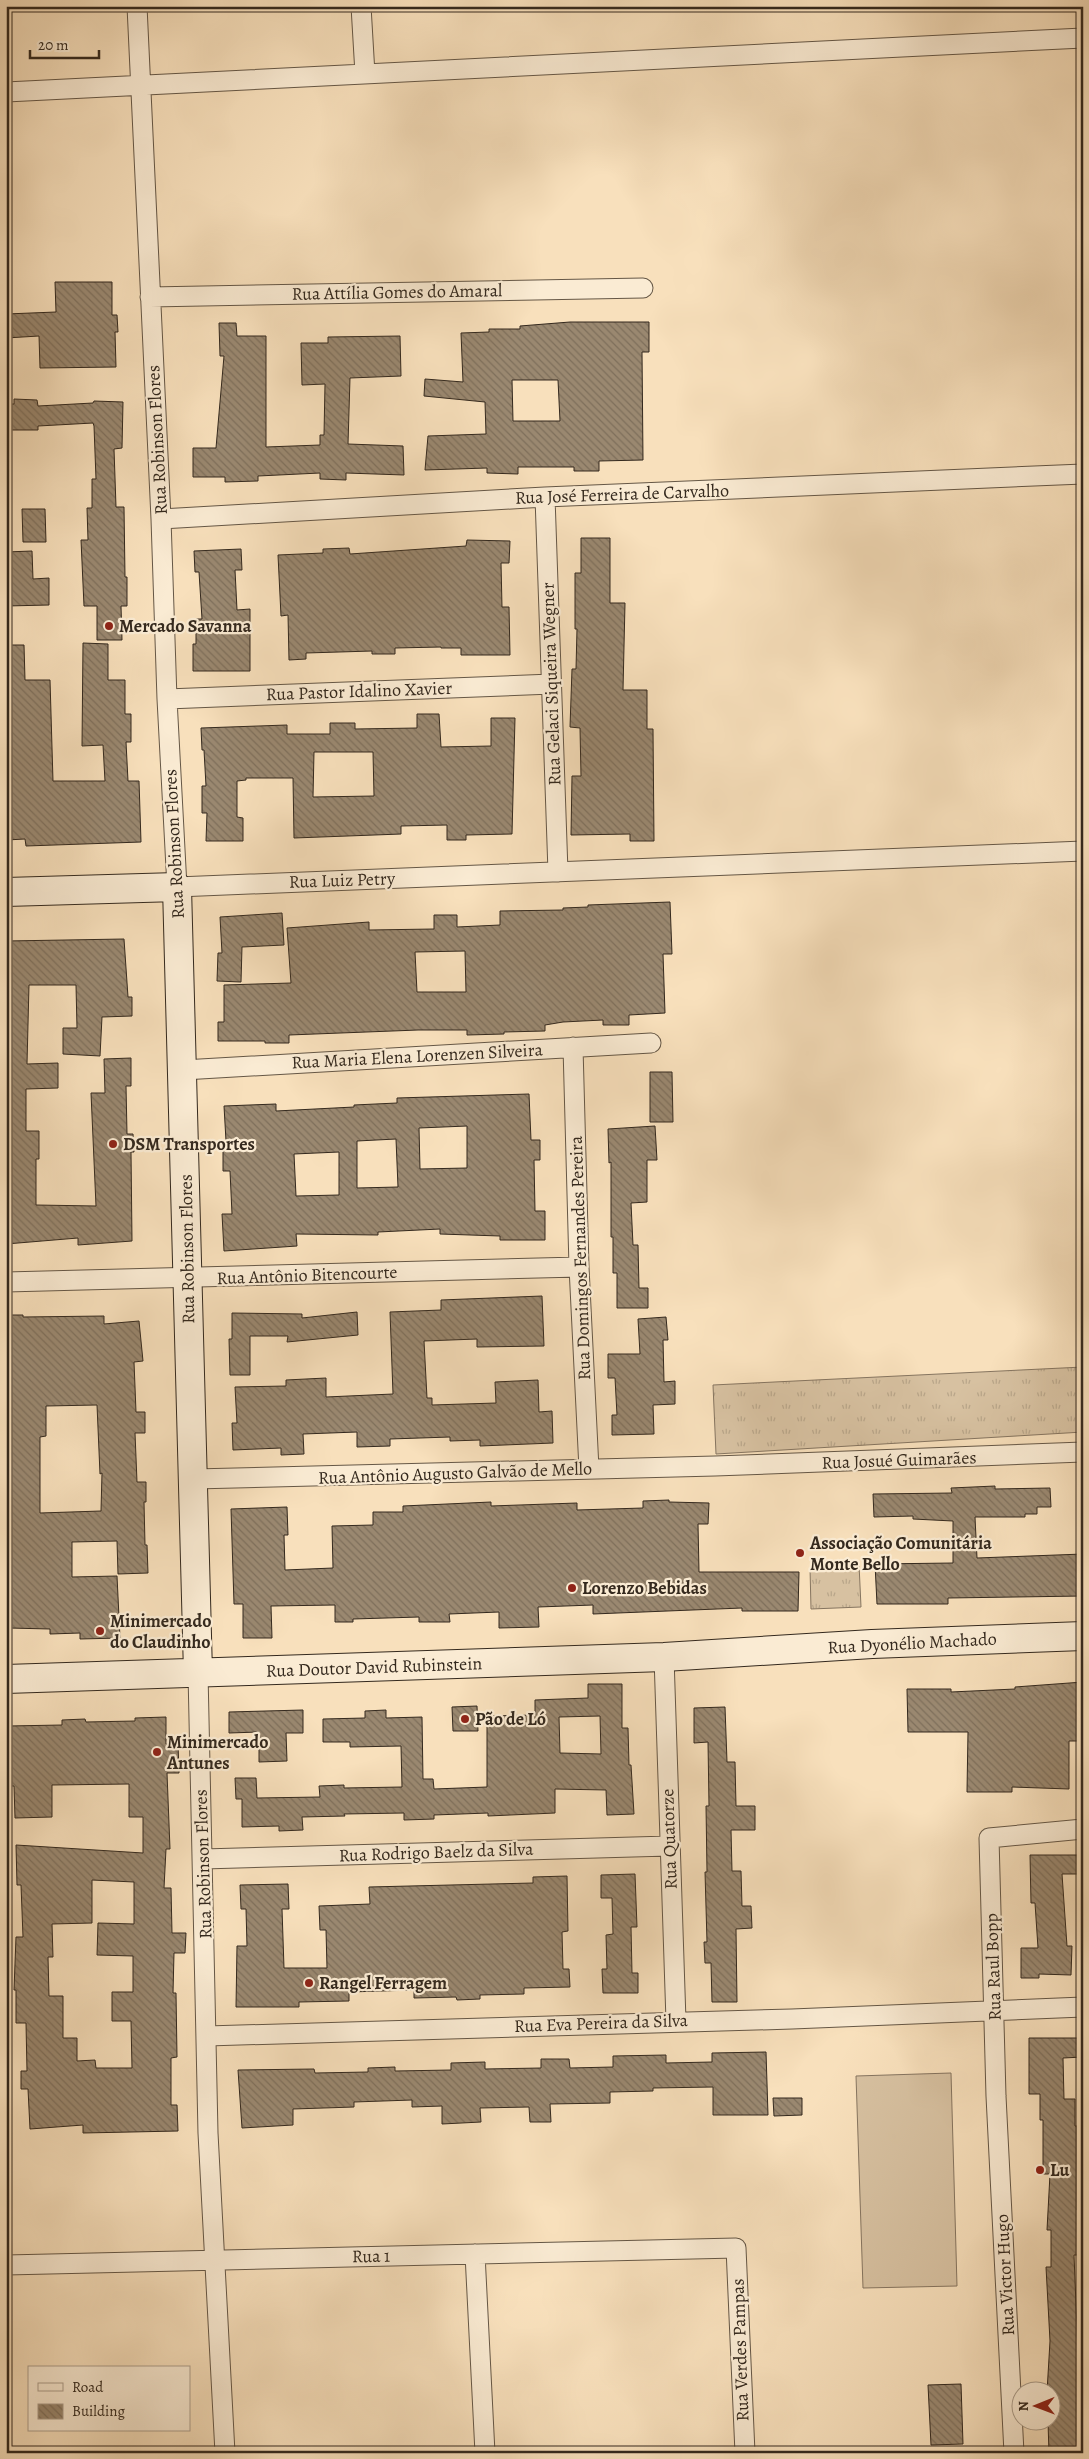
<svg xmlns="http://www.w3.org/2000/svg" width="1089" height="2459" font-family="Alegreya,serif">
  <style>
    .grass { fill: url(#grass-tufts); stroke: #867560 }
    .pitch { fill: #d7c1a1; stroke: #867560 }
    .building { fill: url(#building-back-hatch); stroke: #34291e; fill-rule: evenodd }
    .lines { fill: none; stroke-linecap: round; stroke-linejoin: round }
    .street-casing { stroke: #655746; stroke-width: 21 }
    .secondary-casing { stroke: #34291e; stroke-width: 30 }
    .street { stroke: #faebd3; stroke-width: 19 }
    .secondary { stroke: #faebd3; stroke-width: 28 }
    .poi-dot { fill: #8f2418; stroke: #faebd3; stroke-width: 2 }
    .labels { text-anchor: middle; stroke-width: 4.5; stroke-linejoin: round; paint-order: stroke }
    .street-label { font-size: 18px; fill: #34291e; stroke: #faebd3 }
    .poi-label { font-size: 18px; font-weight: bold; fill: #34291e; stroke: #faebd3; text-anchor: start }
  </style>
  <defs>
    <pattern id="grass-tufts" width="24" height="20" patternUnits="userSpaceOnUse" patternTransform="scale(1.25)"><rect width="24" height="20" fill="#d7c1a1"/><path d="M3 7l-1-3M5 7V3M7 7l1-3M15 17l-1-3M17 17v-4M19 17l1-3" fill="none" stroke="#b9a68a"/></pattern>
    <pattern id="building-back-hatch" width="6" height="6" patternUnits="userSpaceOnUse" patternTransform="scale(1.25)"><rect width="6" height="6" fill="#9a8870"/><path d="M-1 5l2 2M0 0l6 6M5-1l2 2" fill="none" stroke="#7e6f5b"/></pattern>
  </defs>
  <rect width="100%" height="100%" fill="#f8e0bc"/>
  <filter id="stains"><feTurbulence type="fractalNoise" baseFrequency=".004" numOctaves="4"/><feColorMatrix values="0 0 0 0 .2 0 0 0 0 .09 0 0 0 0 .02 0 0 0 .5 -.17"/></filter>
  <radialGradient id="worn" r=".72"><stop offset=".6" stop-color="#630" stop-opacity="0"/><stop offset="1" stop-color="#630" stop-opacity=".3"/></radialGradient>
  <path class="grass" d="M 1083,1367 L 1083,1432 L 716,1454 L 713,1385 Z
    M 859,1564 L 861,1607 L 811,1609 L 810,1568 Z"/>
  <path class="pitch" d="M 951,2073 L 957,2286 L 863,2288 L 856,2076 Z"/>
  <path class="building" d="M 55,282 L 112,282 L 112,315 L 117,315 L 118,332 L 115,332 L 116,367 L 40,368 L 39,336 L 6,338 L 6,314 L 56,312 Z
    M 570,322 L 649,322 L 649,352 L 642,352 L 643,460 L 599,461 L 599,471 L 574,471 L 574,467 L 518,467 L 518,474 L 487,473 L 487,468 L 425,470 L 428,436 L 486,434 L 485,402 L 424,396 L 425,379 L 463,382 L 461,333 L 489,332 L 489,329 L 520,329 L 520,326 ZM 512,380 L 558,380 L 560,421 L 513,421 Z
    M 219,323 L 236,323 L 237,336 L 266,336 L 266,447 L 320,445 L 320,435 L 324,435 L 325,384 L 302,385 L 301,343 L 328,343 L 328,337 L 400,336 L 401,376 L 350,378 L 348,444 L 403,446 L 404,475 L 346,473 L 346,480 L 320,479 L 320,473 L 258,476 L 258,481 L 225,482 L 225,477 L 193,477 L 193,448 L 216,448 L 224,356 L 220,356 Z
    M 14,399 L 37,400 L 38,406 L 93,403 L 94,401 L 123,402 L 122,448 L 114,449 L 116,507 L 124,507 L 125,577 L 127,577 L 127,606 L 121,606 L 122,640 L 97,640 L 97,606 L 84,606 L 81,540 L 88,540 L 87,508 L 92,508 L 92,479 L 96,479 L 94,426 L 93,423 L 38,426 L 38,430 L 6,430 L 6,404 L 14,404 Z
    M 22,509 L 45,509 L 46,542 L 23,542 Z
    M 581,538 L 610,538 L 610,603 L 625,603 L 623,690 L 647,690 L 647,729 L 653,729 L 654,841 L 630,841 L 630,834 L 571,835 L 572,776 L 581,776 L 580,728 L 570,727 L 572,669 L 576,669 L 577,629 L 575,629 L 575,573 L 581,573 Z
    M 467,540 L 510,541 L 509,563 L 501,563 L 502,607 L 509,607 L 510,655 L 461,655 L 461,648 L 441,648 L 441,647 L 395,648 L 395,654 L 372,654 L 372,651 L 306,653 L 306,659 L 289,660 L 288,615 L 281,616 L 278,555 L 323,553 L 323,549 L 349,548 L 350,554 L 466,546 Z
    M 241,549 L 242,570 L 235,570 L 237,610 L 250,609 L 250,671 L 193,671 L 193,644 L 196,644 L 196,619 L 202,619 L 199,572 L 195,572 L 194,551 Z
    M 32,551 L 33,579 L 49,578 L 49,605 L 6,606 L 6,552 Z
    M 83,643 L 108,644 L 108,680 L 125,680 L 125,714 L 131,714 L 131,742 L 126,742 L 128,781 L 139,781 L 141,842 L 26,846 L 25,839 L 6,840 L 6,645 L 24,645 L 25,680 L 50,680 L 53,781 L 105,781 L 103,745 L 82,746 Z
    M 417,714 L 439,714 L 441,747 L 491,746 L 491,718 L 515,718 L 512,834 L 466,835 L 466,840 L 447,840 L 447,825 L 401,826 L 401,834 L 294,838 L 293,778 L 246,778 L 246,780 L 237,781 L 237,817 L 243,818 L 243,841 L 206,841 L 207,813 L 202,813 L 202,786 L 206,786 L 204,750 L 202,750 L 201,728 L 287,725 L 287,734 L 330,734 L 330,723 L 355,723 L 355,729 L 417,728 ZM 314,752 L 373,752 L 374,796 L 313,797 Z
    M 670,902 L 672,954 L 663,954 L 665,1013 L 629,1015 L 629,1025 L 603,1025 L 603,1020 L 563,1022 L 545,1025 L 545,1031 L 504,1032 L 504,1034 L 467,1035 L 467,1030 L 418,1030 L 289,1035 L 289,1043 L 265,1043 L 265,1041 L 218,1041 L 218,1022 L 224,1022 L 224,985 L 291,983 L 287,928 L 369,922 L 369,930 L 434,929 L 434,915 L 457,915 L 457,927 L 500,925 L 500,911 L 563,910 L 563,908 L 588,907 L 588,905 ZM 465,951 L 466,992 L 417,992 L 415,952 Z
    M 282,913 L 284,945 L 242,947 L 241,982 L 217,981 L 218,953 L 222,953 L 220,917 Z
    M 124,939 L 128,997 L 132,997 L 132,1016 L 102,1017 L 100,1056 L 63,1054 L 63,1028 L 77,1028 L 76,985 L 29,985 L 27,1064 L 58,1063 L 58,1088 L 26,1089 L 26,1131 L 39,1131 L 39,1159 L 36,1159 L 36,1205 L 96,1206 L 91,1093 L 105,1093 L 104,1059 L 131,1058 L 131,1086 L 126,1086 L 127,1134 L 133,1134 L 134,1152 L 131,1152 L 132,1241 L 78,1245 L 78,1238 L 6,1244 L 6,941 Z
    M 650,1072 L 672,1072 L 673,1122 L 650,1122 Z
    M 529,1094 L 531,1140 L 540,1140 L 540,1160 L 534,1160 L 535,1211 L 545,1211 L 545,1240 L 500,1240 L 500,1236 L 440,1234 L 440,1229 L 378,1232 L 378,1235 L 296,1234 L 297,1246 L 224,1251 L 222,1214 L 232,1214 L 230,1171 L 223,1171 L 223,1141 L 226,1141 L 224,1106 L 276,1104 L 276,1111 L 354,1107 L 354,1105 L 397,1103 L 397,1098 ZM 467,1126 L 467,1168 L 420,1169 L 419,1128 ZM 396,1139 L 398,1187 L 357,1188 L 357,1141 ZM 339,1152 L 339,1195 L 296,1196 L 294,1154 Z
    M 655,1126 L 657,1160 L 647,1160 L 647,1202 L 631,1203 L 633,1245 L 638,1245 L 639,1288 L 648,1288 L 648,1308 L 617,1308 L 617,1273 L 613,1273 L 613,1237 L 611,1237 L 611,1162 L 609,1163 L 608,1129 Z
    M 542,1296 L 544,1346 L 477,1347 L 477,1339 L 424,1341 L 427,1398 L 432,1398 L 432,1405 L 496,1403 L 495,1382 L 538,1380 L 539,1412 L 552,1411 L 553,1443 L 480,1446 L 480,1440 L 450,1441 L 450,1437 L 390,1439 L 390,1446 L 357,1447 L 357,1432 L 303,1434 L 304,1454 L 281,1455 L 281,1448 L 233,1450 L 232,1423 L 237,1423 L 235,1387 L 286,1386 L 286,1380 L 326,1378 L 326,1397 L 393,1394 L 390,1312 L 441,1310 L 441,1300 Z
    M 357,1312 L 358,1335 L 287,1342 L 288,1336 L 250,1336 L 250,1375 L 230,1375 L 229,1339 L 232,1339 L 232,1313 L 302,1314 L 302,1318 Z
    M 6,1315 L 23,1315 L 23,1317 L 104,1316 L 104,1324 L 139,1321 L 143,1361 L 134,1362 L 136,1412 L 145,1412 L 145,1433 L 135,1433 L 137,1482 L 146,1482 L 146,1502 L 144,1502 L 145,1545 L 147,1545 L 148,1573 L 118,1574 L 117,1541 L 72,1542 L 72,1577 L 117,1576 L 120,1638 L 80,1639 L 80,1633 L 50,1634 L 50,1629 L 9,1628 L 10,1578 L 6,1578 ZM 97,1405 L 100,1474 L 102,1473 L 101,1511 L 40,1513 L 40,1437 L 46,1436 L 46,1406 Z
    M 666,1317 L 668,1340 L 663,1340 L 664,1382 L 675,1381 L 675,1404 L 653,1405 L 654,1434 L 612,1435 L 612,1415 L 617,1415 L 615,1378 L 608,1378 L 608,1354 L 640,1354 L 638,1319 Z
    M 995,1486 L 995,1489 L 1050,1488 L 1051,1507 L 1037,1507 L 1037,1514 L 1025,1514 L 1025,1517 L 975,1517 L 977,1558 L 1083,1554 L 1083,1596 L 948,1598 L 948,1604 L 877,1604 L 875,1564 L 953,1563 L 953,1521 L 913,1519 L 913,1516 L 874,1517 L 873,1494 L 952,1493 L 951,1488 Z
    M 669,1500 L 669,1502 L 709,1503 L 708,1524 L 698,1524 L 699,1572 L 799,1572 L 798,1611 L 742,1611 L 742,1608 L 593,1614 L 593,1605 L 538,1607 L 539,1627 L 499,1628 L 499,1612 L 449,1614 L 450,1622 L 419,1622 L 419,1617 L 353,1619 L 353,1622 L 335,1622 L 335,1605 L 271,1606 L 272,1638 L 243,1638 L 243,1604 L 234,1604 L 231,1509 L 287,1507 L 288,1535 L 284,1535 L 285,1570 L 333,1568 L 332,1526 L 373,1525 L 373,1512 L 403,1512 L 403,1506 L 491,1502 L 491,1506 L 577,1503 L 577,1510 L 643,1508 L 643,1501 Z
    M 1083,1682 L 1083,1741 L 1069,1741 L 1069,1789 L 1012,1787 L 1012,1792 L 967,1792 L 968,1732 L 908,1732 L 907,1689 L 951,1689 L 951,1692 L 1015,1689 L 1015,1687 Z
    M 588,1684 L 622,1684 L 622,1728 L 628,1728 L 629,1765 L 631,1765 L 634,1814 L 607,1815 L 606,1790 L 555,1789 L 555,1813 L 488,1816 L 488,1813 L 434,1815 L 434,1819 L 404,1820 L 404,1813 L 344,1814 L 345,1816 L 302,1817 L 303,1830 L 279,1831 L 279,1826 L 242,1827 L 242,1799 L 236,1799 L 235,1778 L 256,1778 L 257,1798 L 320,1797 L 319,1786 L 344,1785 L 344,1788 L 402,1787 L 401,1746 L 350,1747 L 350,1742 L 323,1742 L 323,1719 L 365,1718 L 365,1711 L 386,1710 L 386,1718 L 422,1717 L 423,1779 L 433,1779 L 434,1789 L 487,1787 L 487,1716 L 535,1715 L 535,1700 L 588,1698 ZM 600,1716 L 601,1754 L 560,1753 L 559,1717 Z
    M 477,1706 L 478,1731 L 453,1731 L 452,1707 Z
    M 725,1707 L 727,1762 L 735,1762 L 736,1806 L 755,1806 L 755,1830 L 731,1830 L 732,1871 L 741,1871 L 742,1906 L 751,1906 L 752,1928 L 736,1929 L 737,2002 L 712,2002 L 711,1963 L 705,1963 L 704,1942 L 707,1942 L 705,1872 L 707,1872 L 706,1806 L 709,1806 L 708,1742 L 694,1743 L 694,1708 Z
    M 303,1710 L 303,1733 L 286,1733 L 287,1761 L 259,1762 L 259,1732 L 229,1733 L 229,1712 Z
    M 166,1717 L 166,1744 L 178,1743 L 179,1773 L 167,1773 L 170,1849 L 166,1849 L 164,1888 L 171,1888 L 172,1933 L 186,1933 L 185,1953 L 174,1953 L 173,1993 L 176,1993 L 177,2057 L 171,2058 L 171,2105 L 177,2105 L 178,2131 L 83,2133 L 83,2125 L 30,2129 L 28,2089 L 21,2089 L 21,2071 L 27,2071 L 26,2023 L 16,2023 L 16,1990 L 14,1990 L 16,1937 L 23,1937 L 21,1885 L 17,1885 L 16,1845 L 143,1853 L 143,1817 L 129,1817 L 129,1784 L 52,1785 L 52,1817 L 15,1818 L 14,1786 L 6,1786 L 8,1726 L 62,1725 L 62,1720 L 85,1719 L 86,1722 L 135,1721 L 135,1718 ZM 92,1880 L 134,1882 L 134,1924 L 98,1923 L 97,1955 L 133,1956 L 133,1992 L 112,1992 L 112,2021 L 131,2021 L 132,2068 L 96,2068 L 95,2060 L 77,2061 L 77,2038 L 63,2038 L 63,1996 L 49,1996 L 48,1957 L 53,1957 L 52,1924 L 92,1923 Z
    M 1030,1855 L 1083,1855 L 1083,1874 L 1062,1874 L 1067,1946 L 1072,1946 L 1071,1975 L 1039,1974 L 1039,1978 L 1021,1978 L 1021,1948 L 1038,1948 L 1035,1903 L 1031,1903 Z
    M 635,1874 L 637,1927 L 631,1927 L 632,1973 L 638,1973 L 638,1993 L 603,1993 L 602,1969 L 607,1969 L 606,1935 L 613,1934 L 612,1898 L 601,1898 L 601,1875 Z
    M 567,1876 L 568,1931 L 562,1932 L 563,1969 L 569,1969 L 570,1987 L 524,1988 L 524,1994 L 480,1995 L 480,1999 L 457,2000 L 456,1997 L 414,1998 L 414,1990 L 349,1992 L 349,2001 L 299,2002 L 299,2007 L 236,2007 L 237,1946 L 247,1946 L 246,1909 L 241,1909 L 240,1885 L 288,1884 L 289,1909 L 282,1909 L 284,1968 L 327,1968 L 326,1930 L 320,1930 L 319,1906 L 370,1904 L 369,1887 L 533,1883 L 533,1877 Z
    M 1029,2038 L 1083,2038 L 1083,2057 L 1063,2058 L 1064,2099 L 1075,2099 L 1075,2126 L 1077,2126 L 1077,2210 L 1081,2210 L 1083,2235 L 1083,2255 L 1074,2255 L 1079,2379 L 1082,2379 L 1083,2453 L 1049,2453 L 1048,2422 L 1052,2422 L 1052,2392 L 1047,2392 L 1050,2341 L 1046,2267 L 1051,2267 L 1051,2230 L 1047,2230 L 1050,2174 L 1043,2174 L 1043,2120 L 1040,2120 L 1040,2094 L 1029,2094 Z
    M 766,2052 L 768,2115 L 713,2115 L 713,2087 L 653,2088 L 653,2091 L 610,2092 L 610,2103 L 550,2104 L 551,2122 L 530,2122 L 529,2107 L 480,2108 L 481,2122 L 442,2124 L 442,2106 L 412,2107 L 412,2100 L 354,2102 L 354,2107 L 293,2109 L 293,2125 L 242,2128 L 238,2070 L 314,2069 L 315,2073 L 368,2072 L 368,2068 L 395,2067 L 395,2071 L 451,2070 L 451,2063 L 485,2062 L 485,2069 L 541,2068 L 541,2059 L 569,2059 L 570,2068 L 613,2067 L 613,2056 L 666,2055 L 666,2063 L 712,2062 L 712,2053 Z
    M 773,2098 L 802,2098 L 802,2115 L 774,2116 Z
    M 961,2384 L 963,2444 L 931,2445 L 928,2385 Z"/>
  <g class="lines">
    <defs>
      <path id="street" d="M 137,6 L 161,519 L 167,699 L 177,887 L 1083,851
        M 361,6 L 365,74
        M 6,92 L 1083,38
        M 150,297 L 643,288
        M 545,497 L 558,872
        M 161,519 L 545,497 L 1083,474
        M 167,699 L 552,684
        M 573,1047 L 579,1267 L 589,1469
        M 183,1070 L 651,1043
        M 6,1282 L 579,1267
        M 194,1479 L 715,1466 L 1083,1452
        M 664,1657 L 676,2021
        M 198,1673 L 208,2133 L 225,2453
        M 203,1859 L 669,1846
        M 207,2036 L 792,2019 L 1083,2007
        M 475,2254 L 485,2453
        M 6,2265 L 736,2248 L 745,2453
        M 1014,2453 L 996,2096 L 989,1838 L 1083,1829"/>
      <path id="secondary" d="M 6,892 L 177,887 L 198,1673
        M 6,1679 L 664,1657 L 872,1644 L 1083,1636"/>
    </defs>
    <use href="#street" class="street-casing"/>
    <use href="#secondary" class="secondary-casing"/>
    <use href="#street" class="street"/>
    <use href="#secondary" class="secondary"/>
  </g>
  <g class="poi-dot">
    <circle cx="109" cy="626" r="5"/>
    <circle cx="113" cy="1144" r="5"/>
    <circle cx="800" cy="1553" r="5"/>
    <circle cx="572" cy="1588" r="5"/>
    <circle cx="100" cy="1631" r="5"/>
    <circle cx="465" cy="1719" r="5"/>
    <circle cx="157" cy="1752" r="5"/>
    <circle cx="309" cy="1983" r="5"/>
    <circle cx="1040" cy="2170" r="5"/>
  </g>
  <g class="labels">
    <g class="street-label">
      <text transform="translate(397 292) rotate(-1)" y="6">Rua Attília Gomes do Amaral</text>
      <text transform="translate(157 440) rotate(-93)" y="6">Rua Robinson Flores</text>
      <text transform="translate(622 494) rotate(-2)" y="6">Rua José Ferreira de Carvalho</text>
      <text transform="translate(551 684) rotate(-92)" y="6">Rua Gelaci Siqueira Wegner</text>
      <text transform="translate(359 691) rotate(-2)" y="6">Rua Pastor Idalino Xavier</text>
      <text transform="translate(174 844) rotate(-93)" y="6">Rua Robinson Flores</text>
      <text transform="translate(342 880) rotate(-2)" y="6">Rua Luiz Petry</text>
      <text transform="translate(417 1056) rotate(-3)" y="6">Rua Maria Elena Lorenzen Silveira</text>
      <text transform="translate(187 1249) rotate(-91)" y="6">Rua Robinson Flores</text>
      <text transform="translate(580 1258) rotate(-92)" y="6">Rua Domingos Fernandes Pereira</text>
      <text transform="translate(307 1275) rotate(-2)" y="6">Rua Antônio Bitencourte</text>
      <text transform="translate(899 1460) rotate(-2)" y="6">Rua Josué Guimarães</text>
      <text transform="translate(455 1473) rotate(-2)" y="6">Rua Antônio Augusto Galvão de Mello</text>
      <text transform="translate(912 1643) rotate(-3)" y="6">Rua Dyonélio Machado</text>
      <text transform="translate(374 1667) rotate(-2)" y="6">Rua Doutor David Rubinstein</text>
      <text transform="translate(669 1839) rotate(-92)" y="6">Rua Quatorze</text>
      <text transform="translate(436 1852) rotate(-2)" y="6">Rua Rodrigo Baelz da Silva</text>
      <text transform="translate(203 1864) rotate(-92)" y="6">Rua Robinson Flores</text>
      <text transform="translate(993 1967) rotate(-92)" y="6">Rua Raul Bopp</text>
      <text transform="translate(601 2023) rotate(-2)" y="6">Rua Eva Pereira da Silva</text>
      <text transform="translate(371 2256) rotate(-1)" y="6">Rua 1</text>
      <text transform="translate(1005 2275) rotate(-93)" y="6">Rua Victor Hugo</text>
      <text transform="translate(740 2350) rotate(-92)" y="6">Rua Verdes Pampas</text>
    </g>
    <g class="poi-label">
      <text x="119" y="632">Mercado Savanna</text>
      <text x="123" y="1150">DSM Transportes</text>
      <text x="810" y="1549">Associação Comunitária<tspan x="810" dy="21">Monte Bello</tspan></text>
      <text x="582" y="1594">Lorenzo Bebidas</text>
      <text x="110" y="1627">Minimercado<tspan x="110" dy="21">do Claudinho</tspan></text>
      <text x="475" y="1725">Pão de Ló</text>
      <text x="167" y="1748">Minimercado<tspan x="167" dy="21">Antunes</tspan></text>
      <text x="319" y="1989">Rangel Ferragem</text>
      <text x="1050" y="2176">Lu</text>
    </g>
  </g>
  <rect width="1089" height="2459" fill="none" stroke="#f8e0bc" stroke-width="25"/>
  <rect x="8" y="8" width="1074" height="2444" fill="none" stroke="#34291e" stroke-width="2.5"/>
  <rect x="12" y="12" width="1064" height="2434" fill="none" stroke="#34291e"/>
  <rect x="28" y="2366" width="162" height="65" fill="#faebd3" stroke="#ab9d8b"/>
  <rect x="38" y="2383" width="25" height="8" fill="#faebd3" stroke="#ab9d8b"/>
  <text x="72" y="2392" font-size="15" fill="#34291e">Road</text>
  <rect x="38" y="2404" width="25" height="15" fill="url(#building-back-hatch)" stroke="#ab9d8b"/>
  <text x="72" y="2416" font-size="15" fill="#34291e">Building</text>
  <g transform="translate(1036 2406) rotate(269)"><circle r="24" fill="#faebd3" stroke="#ab9d8b"/>
  <path d="M0-4L9 19L0 12L-9 19Z" fill="#8f2418"/>
  <text y="-8" font-size="14" font-weight="bold" text-anchor="middle" fill="#34291e">N</text>
  </g>
  <path d="M30 50v8h69v-8" fill="none" stroke="#34291e" stroke-width="2.5"/>
  <text x="38" y="50" font-size="15" fill="#34291e" stroke="#faebd3" stroke-width="4" paint-order="stroke">20 m</text>
  <rect width="100%" height="100%" filter="url(#stains)"/>
  <rect width="100%" height="100%" fill="url(#worn)"/>
</svg>
